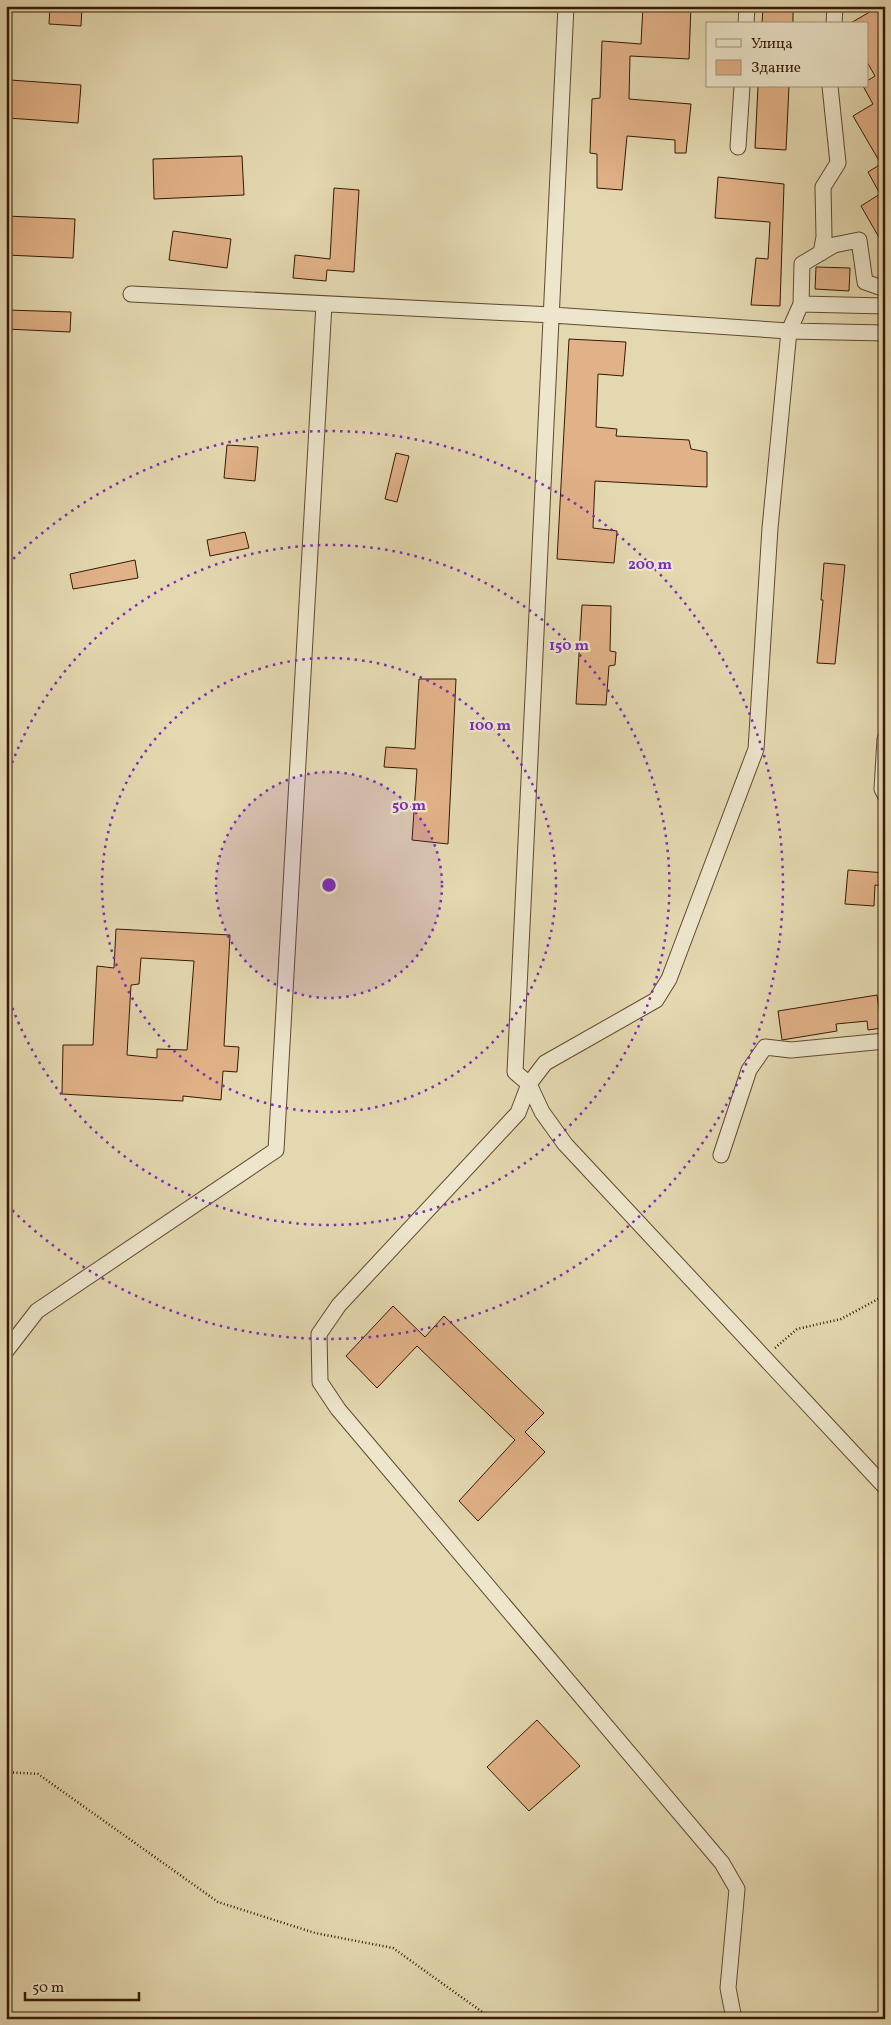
<svg xmlns="http://www.w3.org/2000/svg" width="891" height="2025" font-family="Vollkorn,serif">
  <style>
    .building { fill: #e1b187; stroke: #351902; fill-rule: evenodd }
    .lines { fill: none; stroke-linecap: round; stroke-linejoin: round }
    .minor-casing { stroke: #61492e; stroke-width: 17 }
    .path { stroke: #351902; stroke-width: 2.5; stroke-dasharray: 1 2.5; stroke-linecap: butt }
    .minor { stroke: #ede6cc; stroke-width: 15 }
    .ring { fill: none; stroke: #7b2cbf; stroke-width: 2.5; stroke-dasharray: 2.5 5 }
    .centre { fill: #7b2cbf; stroke: #ede6cc; stroke-width: 2.5 }
    .ring-label { font-size: 15px; text-anchor: middle; font-weight: bold; fill: #7b2cbf; stroke: #ede6cc; stroke-width: 4.5; stroke-linejoin: round; paint-order: stroke }
  </style>
  <rect width="100%" height="100%" fill="#e4d8b0"/>
  <filter id="stains"><feTurbulence type="fractalNoise" baseFrequency=".004" numOctaves="4"/><feColorMatrix values="0 0 0 0 .2 0 0 0 0 .09 0 0 0 0 .02 0 0 0 .5 -.17"/></filter>
  <radialGradient id="worn" r=".72"><stop offset=".6" stop-color="#630" stop-opacity="0"/><stop offset="1" stop-color="#630" stop-opacity=".3"/></radialGradient>
  <path class="building" d="M 50,6 L 82,6 L 81,26 L 49,24 Z
    M 643,6 L 691,6 L 689,59 L 630,56 L 629,99 L 691,104 L 686,153 L 675,153 L 675,140 L 627,136 L 622,190 L 597,188 L 597,154 L 590,153 L 592,99 L 600,98 L 602,41 L 641,44 Z
    M 763,6 L 793,6 L 793,24 L 762,24 Z
    M 880,6 L 885,6 L 885,248 L 861,206 L 880,194 L 868,172 L 881,164 L 853,116 L 873,104 L 863,86 L 867,86 L 867,81 L 875,76 L 867,62 L 867,24 L 849,24 Z
    M 10,80 L 81,85 L 78,123 L 8,118 Z
    M 758,86 L 789,86 L 786,150 L 755,148 Z
    M 242,156 L 244,195 L 154,199 L 153,159 Z
    M 718,177 L 784,184 L 780,306 L 751,305 L 756,258 L 768,259 L 770,222 L 715,218 Z
    M 334,188 L 359,190 L 354,272 L 327,270 L 326,281 L 293,278 L 295,255 L 330,259 Z
    M 6,216 L 75,219 L 73,258 L 6,255 Z
    M 173,231 L 231,239 L 227,268 L 169,260 Z
    M 816,267 L 850,268 L 849,291 L 815,289 Z
    M 6,310 L 71,312 L 70,332 L 6,329 Z
    M 569,339 L 626,342 L 623,376 L 598,374 L 596,427 L 617,429 L 616,436 L 689,440 L 691,449 L 707,452 L 707,487 L 595,481 L 593,528 L 617,531 L 614,563 L 557,559 Z
    M 227,445 L 258,447 L 255,481 L 224,478 Z
    M 396,453 L 409,456 L 397,502 L 385,499 Z
    M 245,532 L 249,548 L 210,556 L 207,540 Z
    M 135,560 L 138,578 L 73,589 L 70,574 Z
    M 824,563 L 845,565 L 835,664 L 817,663 L 823,600 L 821,600 Z
    M 582,605 L 611,606 L 610,651 L 616,652 L 615,665 L 609,666 L 606,705 L 576,704 Z
    M 419,679 L 456,679 L 448,844 L 412,840 L 417,769 L 384,767 L 386,747 L 415,749 Z
    M 848,870 L 885,873 L 885,886 L 875,885 L 874,906 L 845,904 Z
    M 116,929 L 230,935 L 224,1046 L 239,1047 L 237,1072 L 223,1071 L 221,1100 L 183,1096 L 183,1101 L 62,1094 L 63,1045 L 93,1045 L 97,966 L 114,968 ZM 141,958 L 194,961 L 187,1050 L 157,1049 L 157,1058 L 127,1055 L 131,985 L 139,984 Z
    M 877,995 L 882,1028 L 868,1030 L 867,1021 L 836,1024 L 837,1031 L 782,1040 L 778,1011 Z
    M 393,1306 L 425,1337 L 444,1316 L 544,1413 L 525,1432 L 545,1452 L 478,1521 L 459,1501 L 515,1440 L 417,1346 L 377,1388 L 346,1356 Z
    M 537,1720 L 580,1766 L 529,1811 L 487,1767 Z"/>
  <g class="lines">
    <defs>
      <path id="minor" d="M 566,6 L 515,1072 L 529,1084 L 518,1113 L 339,1305 L 319,1334 L 320,1382 L 338,1409 L 722,1863 L 737,1889 L 728,1988 L 734,2019
        M 746,24 L 747,6
        M 834,24 L 835,6
        M 738,147 L 742,86
        M 821,253 L 824,237 L 823,187 L 838,163 L 830,86
        M 885,289 L 865,282 L 859,240 L 834,245 L 802,264 L 801,304 L 885,306
        M 131,294 L 552,315 L 789,331 L 770,528 L 756,749 L 669,979 L 656,1000 L 545,1063 L 529,1084 L 542,1112 L 565,1144 L 885,1487
        M 801,304 L 789,331 L 885,333
        M 885,739 L 882,789 L 885,795
        M 721,1155 L 749,1070 L 765,1047 L 791,1050 L 885,1041
        M 6,1351 L 37,1311 L 276,1150 L 324,304"/>
    </defs>
    <use href="#minor" class="minor-casing"/>
    <path class="path" d="M 775,1348 L 797,1329 L 841,1319 L 880,1298 L 885,1298
      M 6,1772 L 38,1774 L 218,1902 L 315,1933 L 393,1948 L 492,2019"/>
    <use href="#minor" class="minor"/>
  </g>
  <circle cx="329" cy="885" r="113" fill="#7b2cbf" fill-opacity=".12"/>
  <g class="ring">
    <circle cx="329" cy="885" r="113"/>
    <circle cx="329" cy="885" r="227"/>
    <path d="M7 777A340 340 0 1 1 7 993"/>
    <path d="M8 564A454 454 0 1 1 8 1206"/>
  </g>
  <circle cx="329" cy="885" r="8" class="centre"/>
  <g class="ring-label">
    <text x="650" y="569">200 m</text>
    <text x="569" y="650">150 m</text>
    <text x="490" y="730">100 m</text>
    <text x="409" y="810">50 m</text>
  </g>
  <rect width="891" height="2025" fill="none" stroke="#e4d8b0" stroke-width="25"/>
  <rect x="8" y="8" width="876" height="2010" fill="none" stroke="#351902" stroke-width="2.5"/>
  <rect x="12" y="12" width="866" height="2000" fill="none" stroke="#351902"/>
  <rect x="706" y="22" width="162" height="65" fill="#ede6cc" stroke="#a3947b"/>
  <rect x="716" y="39" width="25" height="8" fill="#ede6cc" stroke="#a3947b"/>
  <text x="751" y="48" font-size="15" fill="#351902">Улица</text>
  <rect x="716" y="60" width="25" height="15" fill="#e1b187" stroke="#a3947b"/>
  <text x="751" y="72" font-size="15" fill="#351902">Здание</text>
  <path d="M25 1992v8h114v-8" fill="none" stroke="#351902" stroke-width="2.5"/>
  <text x="32" y="1992" font-size="15" fill="#351902" stroke="#ede6cc" stroke-width="4" paint-order="stroke">50 m</text>
  <rect width="100%" height="100%" filter="url(#stains)"/>
  <rect width="100%" height="100%" fill="url(#worn)"/>
</svg>
